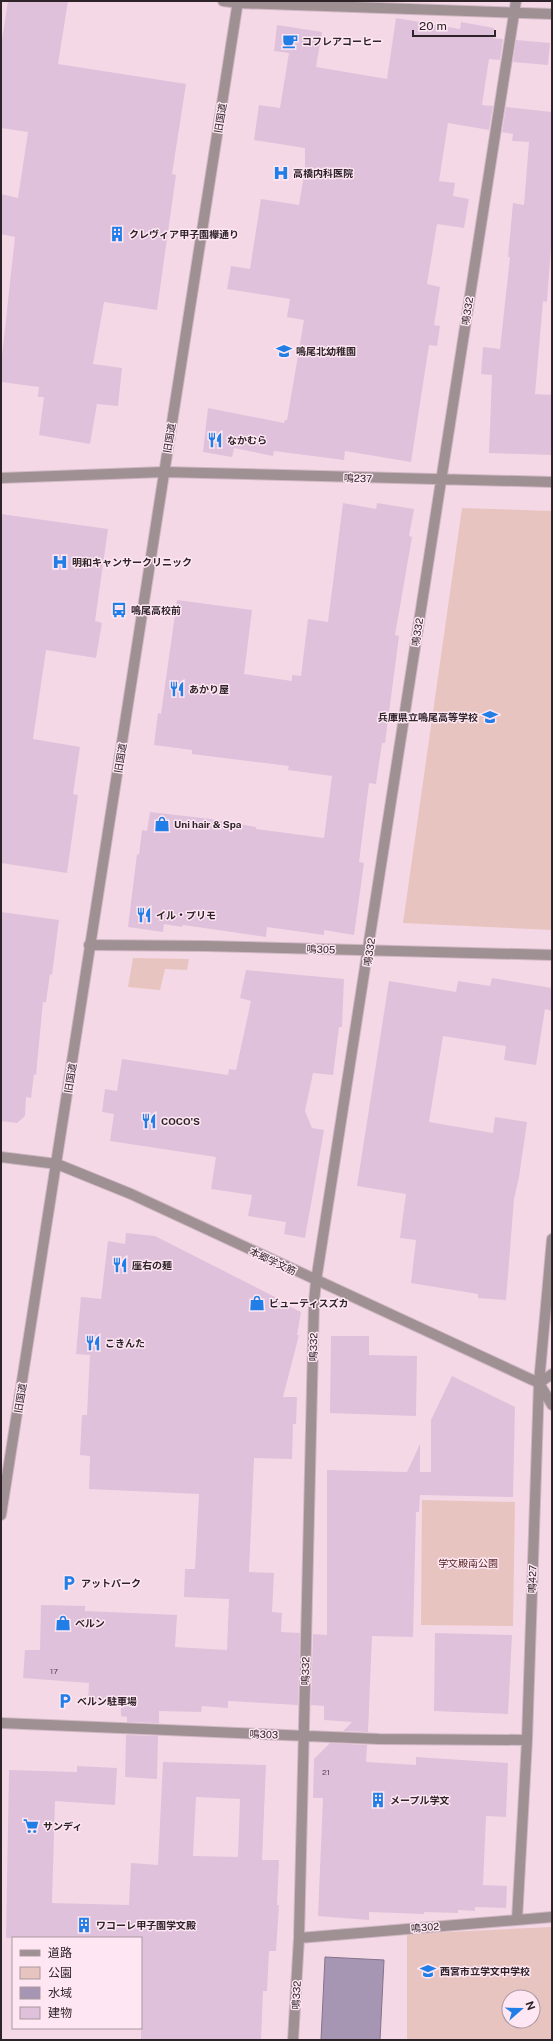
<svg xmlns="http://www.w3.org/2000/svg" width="553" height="2041" font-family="'Public Sans','Noto Sans JP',sans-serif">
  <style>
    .green { fill: #e8c4c0; fill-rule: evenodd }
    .water { fill: #a795b4; stroke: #83738a }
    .building { fill: #dfc1dc; fill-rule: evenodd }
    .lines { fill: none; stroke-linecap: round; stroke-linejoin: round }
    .minor-casing { stroke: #d1b7c4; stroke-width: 12 }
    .tertiary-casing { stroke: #d1b7c4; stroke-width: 12 }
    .minor { stroke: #9e9093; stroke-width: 10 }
    .tertiary { stroke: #9e9093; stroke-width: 10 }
    .labels { text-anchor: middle; stroke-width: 3; stroke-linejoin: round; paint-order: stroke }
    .number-label { font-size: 8px; fill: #5a4a55 }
    .poi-label { font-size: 10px; font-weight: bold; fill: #2e2328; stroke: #fee7f2; text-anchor: start }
    .street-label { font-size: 10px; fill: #2e2328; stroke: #fee7f2 }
    .park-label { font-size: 10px; fill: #531f1d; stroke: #fee7f2 }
  </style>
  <rect width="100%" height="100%" fill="#f5d8e6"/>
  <path class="green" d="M 462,508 L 552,511 L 552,930 L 403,923 Z
    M 133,958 L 189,959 L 187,970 L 165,969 L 160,990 L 128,987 Z
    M 422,1500 L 515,1502 L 513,1626 L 421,1625 Z
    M 552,1927 L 552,2040 L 407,2040 L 407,1934 ZM 509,1997 L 533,1997 L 533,2021 L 509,2021 Z"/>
  <path class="water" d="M 325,1957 L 384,1960 L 380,2040 L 321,2040 Z"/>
  <path class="building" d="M 8,1 L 68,1 L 58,64 L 186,84 L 172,174 L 176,175 L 157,310 L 104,302 L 93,364 L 122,368 L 118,406 L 97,404 L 90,444 L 39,435 L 44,397 L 38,397 L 39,387 L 1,382 L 1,365 L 15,237 L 1,234 L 1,194 L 18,198 L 28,132 L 1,128 L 1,46 Z
    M 396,18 L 460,29 L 461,22 L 494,28 L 493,38 L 503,39 L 500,60 L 489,59 L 482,105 L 493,106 L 489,130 L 448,123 L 439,181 L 455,183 L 453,196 L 469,199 L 464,228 L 437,224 L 427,284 L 440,287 L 434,325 L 440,326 L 437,346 L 429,345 L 411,462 L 345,451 L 344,460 L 274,451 L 273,456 L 234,448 L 232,457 L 203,452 L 208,408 L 284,423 L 285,420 L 287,420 L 304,320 L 287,317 L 290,299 L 227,289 L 231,266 L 250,269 L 261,199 L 299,205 L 305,169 L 305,148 L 254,140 L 259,105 L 280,108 L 289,53 L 274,51 L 277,25 L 322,32 L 316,67 L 387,79 Z
    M 516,40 L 550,43 L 548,65 L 513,62 Z
    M 506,107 L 552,112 L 552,233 L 547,302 L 543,301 L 535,394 L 552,395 L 552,455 L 489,453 L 492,375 L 481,374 L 483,347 L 500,349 L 510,257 L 508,257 L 513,203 L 524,205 L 529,142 L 512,141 L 513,134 L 502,132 Z
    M 343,503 L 376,509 L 377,503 L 414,509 L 409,536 L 412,537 L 395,635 L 399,636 L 385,743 L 382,743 L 376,784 L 369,783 L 359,862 L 364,863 L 354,935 L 324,930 L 324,935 L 267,927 L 266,937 L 183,925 L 182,927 L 164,924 L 163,932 L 128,927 L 137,854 L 139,855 L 142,830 L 147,831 L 150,812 L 211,819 L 256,827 L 256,829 L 324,838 L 332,776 L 288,770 L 289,766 L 192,754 L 192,750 L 154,745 L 158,713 L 161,714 L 177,600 L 252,610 L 244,674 L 292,681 L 292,675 L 301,676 L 308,619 L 328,622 Z
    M 1,514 L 108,529 L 95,621 L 102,623 L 96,658 L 46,650 L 33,739 L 80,747 L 73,794 L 78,795 L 67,873 L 1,863 Z
    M 1,912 L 59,920 L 52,975 L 50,974 L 46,1002 L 43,1002 L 36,1075 L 34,1074 L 31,1098 L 26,1097 L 25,1116 L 17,1123 L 1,1121 Z
    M 246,970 L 344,979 L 342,1027 L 339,1027 L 333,1075 L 313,1073 L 305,1111 L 312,1128 L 324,1130 L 305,1238 L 284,1234 L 286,1222 L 248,1216 L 252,1195 L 211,1189 L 216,1157 L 110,1141 L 114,1114 L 102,1112 L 105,1089 L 117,1091 L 122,1059 L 228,1075 L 229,1069 L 236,1070 L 251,1001 L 240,998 Z
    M 492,978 L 552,988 L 552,1011 L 545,1009 L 536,1065 L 504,1060 L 506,1046 L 443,1036 L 429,1122 L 493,1133 L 495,1117 L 527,1122 L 519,1177 L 514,1199 L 506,1300 L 478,1298 L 478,1294 L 411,1283 L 416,1240 L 400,1238 L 406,1194 L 357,1186 L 389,981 L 456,992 L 458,981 L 490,986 Z
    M 126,1233 L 155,1236 L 279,1299 L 278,1301 L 301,1312 L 297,1335 L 299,1335 L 283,1397 L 297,1397 L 296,1424 L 293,1424 L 292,1459 L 254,1458 L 249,1572 L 274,1573 L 272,1612 L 282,1613 L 281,1632 L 300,1633 L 298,1705 L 228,1701 L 228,1708 L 202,1706 L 201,1712 L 159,1711 L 159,1723 L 127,1722 L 127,1717 L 121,1716 L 121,1705 L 88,1704 L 89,1683 L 23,1678 L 25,1650 L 40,1650 L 41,1605 L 85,1606 L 85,1611 L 177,1615 L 175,1647 L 227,1650 L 229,1599 L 184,1597 L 185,1569 L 195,1569 L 199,1494 L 89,1489 L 90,1456 L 80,1455 L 82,1415 L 87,1415 L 90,1355 L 76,1354 L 81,1297 L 101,1299 L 108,1241 L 125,1244 Z
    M 331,1336 L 369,1336 L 369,1355 L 417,1356 L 416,1416 L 330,1413 Z
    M 452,1376 L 515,1407 L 513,1497 L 420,1495 L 419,1512 L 416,1512 L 413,1637 L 372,1636 L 368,1732 L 343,1731 L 352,1722 L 324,1720 L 324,1706 L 311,1705 L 313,1634 L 327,1635 L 327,1470 L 407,1472 L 420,1444 L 420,1472 L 431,1472 L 431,1420 Z
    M 435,1633 L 512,1635 L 508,1714 L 434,1711 Z
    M 126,1735 L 158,1736 L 157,1779 L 125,1777 Z
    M 330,1743 L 367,1745 L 366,1762 L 416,1765 L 416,1757 L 508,1763 L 506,1817 L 486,1816 L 483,1885 L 507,1886 L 506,1908 L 475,1907 L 475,1911 L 458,1910 L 458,1913 L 424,1912 L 424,1914 L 369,1912 L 369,1920 L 318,1916 L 323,1798 L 313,1798 L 314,1759 Z
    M 163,1762 L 266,1765 L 262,1860 L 279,1860 L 277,1905 L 279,1905 L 276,1951 L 269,1951 L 267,1991 L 263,1991 L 261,2040 L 141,2040 L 141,1938 L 6,1938 L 9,1770 L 77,1772 L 77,1766 L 117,1768 L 115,1805 L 55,1801 L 52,1903 L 129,1905 L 131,1863 L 158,1865 ZM 196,1797 L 240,1799 L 238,1857 L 193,1856 Z"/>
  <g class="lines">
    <defs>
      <path id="minor" d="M 223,1 L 238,3 L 552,14
        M 1,478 L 164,472 L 552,482
        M 89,945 L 205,946 L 552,955
        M 539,1383 L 552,1405
        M 539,1383 L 552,1374
        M 1,1723 L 379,1739 L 527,1740
        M 517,1920 L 527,1740 L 539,1383 L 552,1239
        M 299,1938 L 552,1917
        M 293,2040 L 299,1938 L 314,1302 L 316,1281 L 516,1"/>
      <path id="tertiary" d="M 1,1157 L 57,1164 L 131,1194 L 539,1383
        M 1,1515 L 238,1"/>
    </defs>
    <use href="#minor" class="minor-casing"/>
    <use href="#tertiary" class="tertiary-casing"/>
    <use href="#minor" class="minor"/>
    <use href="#tertiary" class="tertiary"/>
  </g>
  <defs>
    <symbol id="cafe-bare" viewBox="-9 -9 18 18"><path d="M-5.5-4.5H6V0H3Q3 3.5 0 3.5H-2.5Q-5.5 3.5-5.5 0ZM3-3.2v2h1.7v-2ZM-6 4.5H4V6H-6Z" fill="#217ee7" stroke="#fee7f2" stroke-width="2.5" paint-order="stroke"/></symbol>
    <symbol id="hospital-bare" viewBox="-9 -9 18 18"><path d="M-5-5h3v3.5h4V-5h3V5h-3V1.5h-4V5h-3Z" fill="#217ee7" stroke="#fee7f2" stroke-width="2.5" paint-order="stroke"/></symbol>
    <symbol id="building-bare" viewBox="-9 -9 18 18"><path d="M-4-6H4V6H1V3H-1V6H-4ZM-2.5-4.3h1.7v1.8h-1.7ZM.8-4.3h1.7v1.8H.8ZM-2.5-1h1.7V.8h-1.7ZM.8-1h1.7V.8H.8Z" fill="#217ee7" stroke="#fee7f2" stroke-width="2.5" paint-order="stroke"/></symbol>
    <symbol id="school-bare" viewBox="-9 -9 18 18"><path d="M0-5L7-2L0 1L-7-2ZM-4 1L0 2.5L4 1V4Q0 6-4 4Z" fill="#217ee7" stroke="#fee7f2" stroke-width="2.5" paint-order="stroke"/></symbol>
    <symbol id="restaurant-bare" viewBox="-9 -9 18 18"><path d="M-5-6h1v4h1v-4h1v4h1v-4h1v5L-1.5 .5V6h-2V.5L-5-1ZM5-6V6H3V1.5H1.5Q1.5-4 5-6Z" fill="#217ee7" stroke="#fee7f2" stroke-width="2.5" paint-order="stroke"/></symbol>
    <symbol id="bus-bare" viewBox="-9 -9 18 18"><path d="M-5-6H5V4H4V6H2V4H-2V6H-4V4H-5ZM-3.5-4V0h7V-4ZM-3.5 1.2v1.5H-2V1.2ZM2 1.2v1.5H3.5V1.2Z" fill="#217ee7" stroke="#fee7f2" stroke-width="2.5" paint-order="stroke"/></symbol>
    <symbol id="shop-bare" viewBox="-9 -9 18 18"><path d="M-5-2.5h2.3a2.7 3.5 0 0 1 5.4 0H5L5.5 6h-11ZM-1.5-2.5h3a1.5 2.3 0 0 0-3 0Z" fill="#217ee7" stroke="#fee7f2" stroke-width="2.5" paint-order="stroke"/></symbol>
    <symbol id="parking-bare" viewBox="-9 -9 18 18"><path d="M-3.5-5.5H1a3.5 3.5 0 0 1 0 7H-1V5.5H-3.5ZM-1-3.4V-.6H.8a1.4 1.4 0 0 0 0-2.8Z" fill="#217ee7" stroke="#fee7f2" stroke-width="2.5" paint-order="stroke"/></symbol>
    <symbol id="supermarket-bare" viewBox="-9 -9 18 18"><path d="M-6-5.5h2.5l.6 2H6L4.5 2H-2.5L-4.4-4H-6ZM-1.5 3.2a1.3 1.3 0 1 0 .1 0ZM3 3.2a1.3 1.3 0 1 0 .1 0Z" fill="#217ee7" stroke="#fee7f2" stroke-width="2.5" paint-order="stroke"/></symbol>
  </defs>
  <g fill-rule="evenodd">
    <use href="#cafe-bare" x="279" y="30" width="22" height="22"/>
    <use href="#hospital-bare" x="270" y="162" width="22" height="22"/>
    <use href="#building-bare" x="106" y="223" width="22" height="22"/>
    <use href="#school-bare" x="273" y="340" width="22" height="22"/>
    <use href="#restaurant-bare" x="204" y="429" width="22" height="22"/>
    <use href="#hospital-bare" x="49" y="551" width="22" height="22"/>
    <use href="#bus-bare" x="108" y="599" width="22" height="22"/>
    <use href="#restaurant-bare" x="166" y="678" width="22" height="22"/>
    <use href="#school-bare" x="479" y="706" width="22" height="22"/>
    <use href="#shop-bare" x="151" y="813" width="22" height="22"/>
    <use href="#restaurant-bare" x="133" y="904" width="22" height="22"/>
    <use href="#restaurant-bare" x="138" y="1110" width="22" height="22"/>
    <use href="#restaurant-bare" x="109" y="1254" width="22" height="22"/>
    <use href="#shop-bare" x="246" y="1292" width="22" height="22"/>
    <use href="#restaurant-bare" x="82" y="1332" width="22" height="22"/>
    <use href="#parking-bare" x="58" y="1572" width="22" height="22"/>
    <use href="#shop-bare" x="52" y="1612" width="22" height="22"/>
    <use href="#parking-bare" x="54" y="1690" width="22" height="22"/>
    <use href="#building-bare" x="367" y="1789" width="22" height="22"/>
    <use href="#supermarket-bare" x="20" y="1815" width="22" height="22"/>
    <use href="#building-bare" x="73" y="1914" width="22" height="22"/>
    <use href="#school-bare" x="417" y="1960" width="22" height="22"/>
  </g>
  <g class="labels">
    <g class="number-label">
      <text x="54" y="1674">17</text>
      <text x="326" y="1775">21</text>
    </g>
    <g class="poi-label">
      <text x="302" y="45">コフレアコーヒー</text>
      <text x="293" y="177">高橋内科医院</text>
      <text x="129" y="238">クレヴィア甲子園欅通り</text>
      <text x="296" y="355">鳴尾北幼稚園</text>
      <text x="227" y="444">なかむら</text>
      <text x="72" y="566">明和キャンサークリニック</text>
      <text x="131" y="614">鳴尾高校前</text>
      <text x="189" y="693">あかり屋</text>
      <text x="478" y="721" text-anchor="end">兵庫県立鳴尾高等学校</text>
      <text x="174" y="828">Uni hair &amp; Spa</text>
      <text x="156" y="919">イル・プリモ</text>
      <text x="161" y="1125">COCO'S</text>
      <text x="132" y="1269">座右の麺</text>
      <text x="269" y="1307">ビューティスズカ</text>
      <text x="105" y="1347">こきんた</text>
      <text x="81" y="1587">アットパーク</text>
      <text x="75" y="1627">ベルン</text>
      <text x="77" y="1705">ベルン駐車場</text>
      <text x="390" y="1804">メープル学文</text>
      <text x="43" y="1830">サンディ</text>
      <text x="96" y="1929">ワコーレ甲子園学文殿</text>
      <text x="440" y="1975">西宮市立学文中学校</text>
    </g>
    <g class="street-label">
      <text transform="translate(220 118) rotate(-81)" y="4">旧国道</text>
      <text transform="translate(467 311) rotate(-81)" y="4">鳴332</text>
      <text transform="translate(169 438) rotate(-81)" y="4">旧国道</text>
      <text transform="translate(358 478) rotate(2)" y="4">鳴237</text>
      <text transform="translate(417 632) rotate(-81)" y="4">鳴332</text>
      <text transform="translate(120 758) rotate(-81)" y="4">旧国道</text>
      <text transform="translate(321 949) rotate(2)" y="4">鳴305</text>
      <text transform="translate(369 952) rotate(-81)" y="4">鳴332</text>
      <text transform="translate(70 1078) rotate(-81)" y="4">旧国道</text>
      <text transform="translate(273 1261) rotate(25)" y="4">本郷学文筋</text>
      <text transform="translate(313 1347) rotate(-89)" y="4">鳴332</text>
      <text transform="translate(20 1398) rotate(-81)" y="4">旧国道</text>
      <text transform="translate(532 1579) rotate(-88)" y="4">鳴427</text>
      <text transform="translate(305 1671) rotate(-89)" y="4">鳴332</text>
      <text transform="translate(264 1734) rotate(2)" y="4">鳴303</text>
      <text transform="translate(425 1927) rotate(-5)" y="4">鳴302</text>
      <text transform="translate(296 1995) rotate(-87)" y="4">鳴332</text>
    </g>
    <g class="park-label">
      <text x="468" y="1567">学文殿南公園</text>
    </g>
  </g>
  <rect width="553" height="2041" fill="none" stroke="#2e2328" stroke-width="4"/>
  <rect x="12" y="1937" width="130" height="92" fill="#fee7f2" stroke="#ab99a1"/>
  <rect x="20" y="1950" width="20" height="6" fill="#9e9093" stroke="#ab99a1"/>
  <text x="48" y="1957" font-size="12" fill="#2e2328">道路</text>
  <rect x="20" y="1967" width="20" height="12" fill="#e8c4c0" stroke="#ab99a1"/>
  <text x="48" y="1977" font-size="12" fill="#2e2328">公園</text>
  <rect x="20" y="1987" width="20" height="12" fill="#a795b4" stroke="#ab99a1"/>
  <text x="48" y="1997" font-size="12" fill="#2e2328">水域</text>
  <rect x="20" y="2007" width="20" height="12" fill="#dfc1dc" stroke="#ab99a1"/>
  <text x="48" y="2017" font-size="12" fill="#2e2328">建物</text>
  <g transform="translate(521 2009) rotate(70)"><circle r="19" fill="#fee7f2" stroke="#ab99a1"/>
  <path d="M0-3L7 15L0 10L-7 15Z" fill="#217ee7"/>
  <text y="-6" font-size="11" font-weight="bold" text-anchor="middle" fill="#2e2328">N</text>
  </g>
  <path d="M413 30v6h82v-6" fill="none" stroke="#2e2328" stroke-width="2"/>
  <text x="419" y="30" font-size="12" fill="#2e2328" stroke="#fee7f2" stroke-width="3" paint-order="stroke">20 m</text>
</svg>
